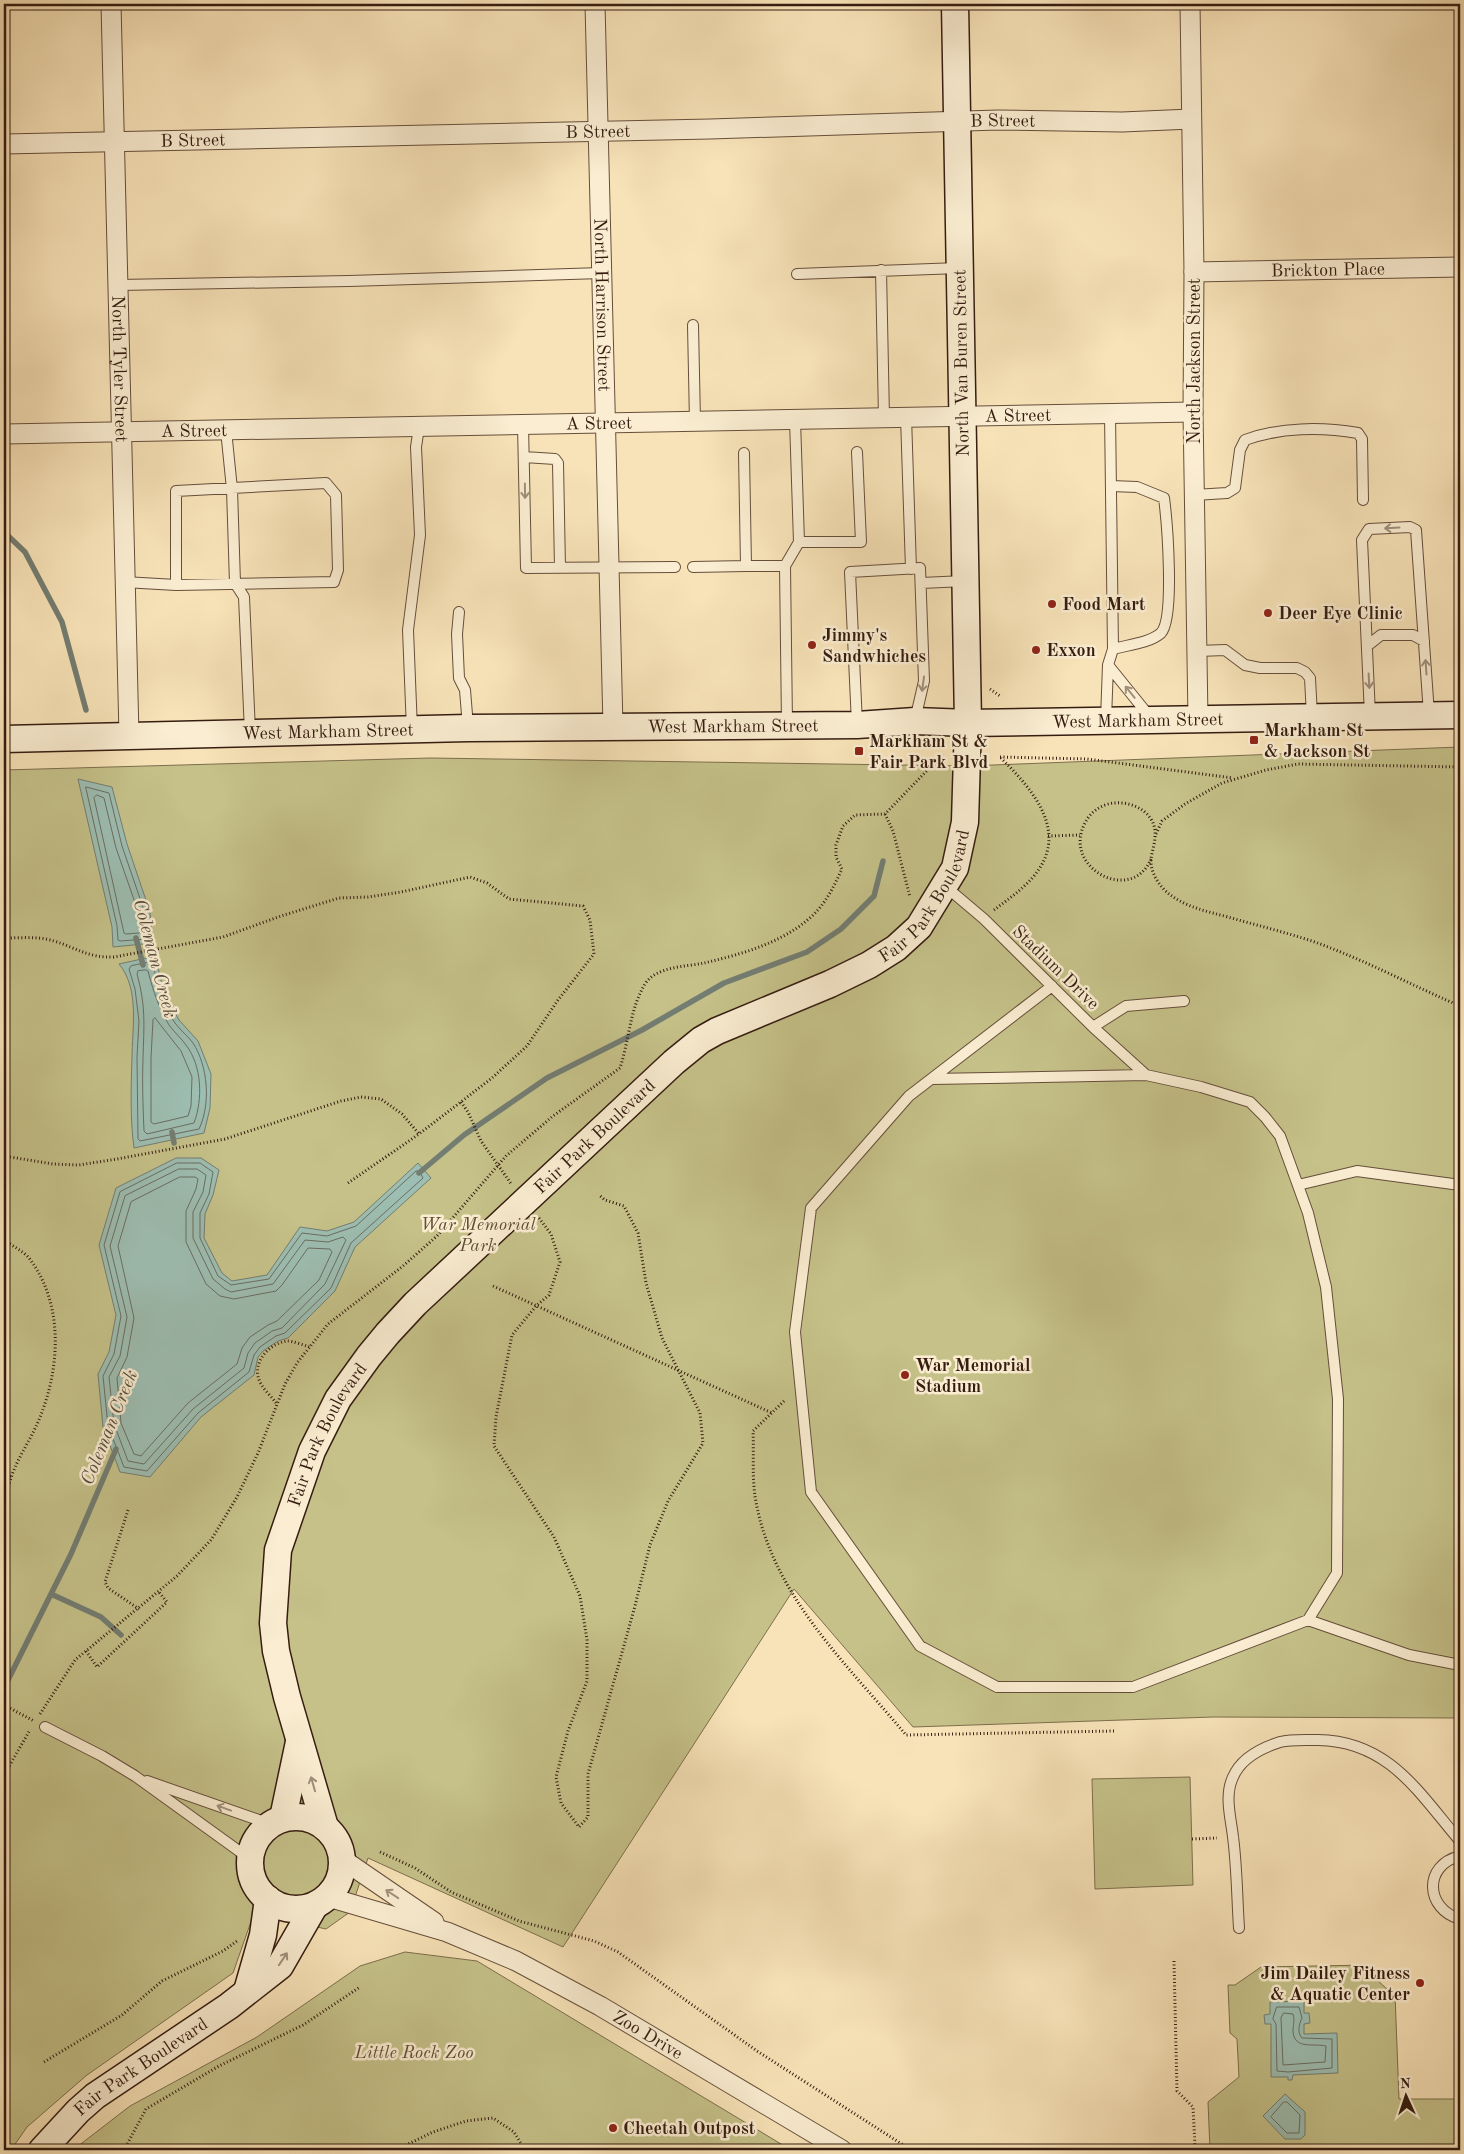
<svg xmlns="http://www.w3.org/2000/svg" width="1464" height="2154" font-family="'Old Standard TT',serif">
  <style>
    .green { fill: #c5c189; stroke: #7d6e4d }
    .water { fill: #9dbeb2; stroke: #737d72 }
    .lines { fill: none; stroke-linecap: round; stroke-linejoin: round }
    .shore { stroke: #696d62; stroke-width: 1 }
    .stream { stroke: #737d72; stroke-width: 5.5 }
    .lane-casing { stroke: #664e3b; stroke-width: 12 }
    .street-casing { stroke: #664e3b; stroke-width: 21 }
    .secondary-casing { stroke: #351c11; stroke-width: 29 }
    .path { stroke: #351c11; stroke-width: 3; stroke-dasharray: 1 2.5; stroke-linecap: butt }
    .lane { stroke: #faedd1; stroke-width: 10 }
    .street { stroke: #faedd1; stroke-width: 19 }
    .secondary { stroke: #faedd1; stroke-width: 26 }
    .oneway { stroke: #a18f7b }
    .poi-dot { fill: #8f2418; stroke: #faedd1; stroke-width: 2 }
    .labels { text-anchor: middle; stroke-width: 5; stroke-linejoin: round; paint-order: stroke }
    .street-label { font-size: 18px; fill: #351c11; stroke: #faedd1 }
    .poi-label { font-size: 18px; font-weight: bold; fill: #351c11; stroke: #faedd1; text-anchor: start }
    .park-label { font-size: 18px; font-style: italic; fill: #604e35; stroke: #faedd1 }
    .water-label { font-size: 19px; font-style: italic; fill: #544d41; stroke: #faedd1 }
  </style>
  <rect width="100%" height="100%" fill="#f8e3b8"/>
  <filter id="stains"><feTurbulence type="fractalNoise" baseFrequency=".004" numOctaves="4"/><feColorMatrix values="0 0 0 0 .2 0 0 0 0 .09 0 0 0 0 .02 0 0 0 .5 -.17"/></filter>
  <radialGradient id="worn" r=".72"><stop offset=".6" stop-color="#630" stop-opacity="0"/><stop offset="1" stop-color="#630" stop-opacity=".3"/></radialGradient>
  <path class="green" d="M 1460,747 L 1460,1718 L 1213,1717 L 913,1727 L 794,1589 L 563,1947 L 368,1858 L 350,1912 L 326,1929 L 254,1913 L 233,1973 L 87,2075 L 27,2127 L 11,2150 L 4,2150 L 4,770 L 430,758 L 967,766 Z
    M 1190,1777 L 1193,1885 L 1095,1889 L 1092,1779 Z
    M 405,1952 L 477,1961 L 791,2150 L 73,2150 L 130,2106 L 257,2037 L 360,1966 Z
    M 1369,1965 L 1370,1973 L 1391,1993 L 1395,1994 L 1399,2099 L 1460,2099 L 1460,2150 L 1210,2150 L 1208,2102 L 1239,2077 L 1237,2039 L 1230,2033 L 1228,1985 L 1235,1985 L 1261,1967 Z"/>
  <path class="water" d="M 78,779 L 112,787 L 127,844 L 150,912 L 153,943 L 113,947 L 112,927 Z
    M 155,956 L 164,992 L 179,1020 L 198,1041 L 211,1074 L 210,1108 L 204,1133 L 134,1148 C 130,1119 131,1087 132,1058 C 132,1029 140,989 119,964 Z
    M 176,1158 L 201,1158 L 219,1170 L 213,1195 L 205,1214 L 204,1238 L 222,1273 L 232,1281 L 267,1275 L 300,1227 L 327,1231 L 354,1222 L 418,1163 L 431,1178 L 355,1247 L 335,1291 L 288,1338 L 278,1341 L 263,1351 L 258,1357 L 254,1375 L 201,1417 L 150,1477 L 120,1472 L 103,1427 L 98,1374 L 109,1352 L 116,1315 L 99,1245 L 116,1188 Z
    M 1304,2001 L 1304,2013 L 1309,2013 L 1310,2023 L 1304,2024 L 1304,2034 L 1337,2033 L 1338,2073 L 1293,2075 L 1292,2080 L 1288,2080 L 1288,2077 L 1271,2077 L 1271,2024 L 1265,2024 L 1264,2015 L 1270,2014 L 1270,2002 Z
    M 1285,2094 L 1305,2112 L 1305,2135 L 1301,2139 L 1285,2139 L 1263,2116 Z"/>
  <g class="lines">
    <path class="shore" d="M 86,787 L 109,793 L 122,846 L 145,913 L 147,936 L 146,939 L 120,941 L 118,940 L 117,926 Z
      M 97,795 L 104,798 L 116,848 L 139,914 L 141,931 L 139,933 L 126,934 L 124,933 L 94,798 Z
      M 150,962 L 153,965 C 158,986 163,1005 175,1023 C 180,1030 188,1036 193,1043 C 208,1066 211,1104 199,1129 L 140,1141 L 138,1139 L 137,1057 L 139,1021 L 135,989 L 129,969 L 131,966 Z
      M 146,970 L 148,971 C 153,991 159,1008 169,1025 C 174,1032 181,1038 186,1045 C 202,1066 203,1099 194,1123 L 147,1134 L 144,1131 C 143,1107 142,1082 143,1058 C 144,1025 146,1006 137,974 L 138,971 Z
      M 155,1018 L 181,1051 L 192,1077 L 191,1106 L 188,1116 L 154,1124 L 151,1122 L 151,1058 L 153,1020 Z
      M 177,1163 L 200,1163 L 213,1172 L 209,1194 L 200,1213 L 200,1238 L 218,1276 L 231,1285 L 269,1279 L 302,1233 L 327,1236 L 356,1226 L 416,1171 L 419,1171 L 423,1178 L 351,1243 L 331,1288 L 285,1333 L 276,1336 L 260,1347 L 254,1355 L 249,1372 L 198,1413 L 147,1471 L 124,1467 L 108,1426 L 103,1376 L 114,1354 L 121,1316 L 104,1245 L 120,1192 Z
      M 179,1169 L 197,1169 L 206,1175 L 203,1192 L 193,1212 L 193,1238 L 213,1279 L 225,1289 L 231,1292 L 273,1284 L 305,1240 L 328,1242 L 343,1237 L 346,1240 L 325,1284 L 282,1328 L 272,1331 L 255,1343 L 248,1353 L 244,1368 L 193,1409 L 144,1464 L 128,1461 L 114,1424 L 109,1377 L 120,1356 L 127,1317 L 110,1246 L 125,1196 Z
      M 180,1177 L 195,1177 L 198,1179 L 196,1189 L 186,1211 L 186,1242 L 206,1284 L 220,1296 L 234,1299 L 276,1291 L 282,1285 L 308,1248 L 330,1249 L 332,1252 L 319,1280 L 277,1321 L 268,1325 L 250,1337 L 242,1348 L 237,1364 L 188,1403 L 141,1456 L 134,1454 L 121,1423 L 117,1378 L 127,1357 L 134,1318 L 118,1246 L 131,1202 Z
      M 1277,2007 L 1299,2007 L 1302,2018 C 1299,2024 1297,2033 1302,2038 L 1332,2039 L 1332,2068 L 1288,2072 L 1277,2071 L 1276,2024 L 1273,2019 Z
      M 1284,2013 L 1293,2014 C 1295,2020 1293,2025 1293,2031 C 1294,2050 1313,2043 1326,2046 L 1325,2062 L 1283,2065 L 1281,2018 Z
      M 1284,2102 L 1287,2102 L 1300,2115 L 1299,2133 L 1287,2133 L 1271,2117 Z"/>
    <path class="stream" d="M 4,532 L 25,552 L 62,622 L 86,710
      M 136,938 L 143,965
      M 172,1132 L 174,1143
      M 419,1173 L 464,1135 L 547,1078 L 642,1030 L 724,983 L 807,952 L 841,929 L 874,896 L 883,861
      M 51,1594 L 101,1617 L 121,1635
      M 4,1688 L 71,1554 L 116,1449"/>
    <defs>
      <path id="lane" d="M 881,270 L 884,418
        M 797,274 L 959,268
        M 118,285 L 349,281 L 601,273
        M 693,325 L 695,422
        M 1110,413 L 1113,649
        M 906,417 L 911,569
        M 523,425 L 526,568 L 675,567
        M 226,430 L 232,489 L 235,583 L 244,597 L 250,732
        M 744,453 L 746,566 L 785,566 L 787,724
        M 524,457 L 555,459 L 558,463 L 560,568
        M 1194,495 L 1227,493 L 1235,488 L 1240,450 L 1245,440 C 1280,427 1322,427 1358,433 L 1362,439 L 1363,500
        M 799,542 L 861,542 L 857,452
        M 785,566 L 799,542 L 795,420
        M 693,567 L 746,566
        M 124,582 L 176,585 L 334,582 L 338,570 L 336,495 L 326,483 L 176,491 L 176,585
        M 921,583 L 965,581
        M 459,612 L 457,634 L 459,678 L 465,690 L 468,727
        M 1367,646 L 1381,635 L 1413,635 L 1424,641
        M 1198,651 L 1225,650 L 1245,665 L 1260,668 L 1297,668 L 1305,672 L 1310,678 L 1312,716
        M 1108,665 L 1150,717
        M 1370,715 L 1362,540 L 1369,529 L 1410,527 L 1416,530 L 1429,714
        M 1106,719 L 1108,665 L 1113,649 C 1127,645 1150,643 1161,633 C 1175,618 1167,521 1164,498 L 1137,487 L 1111,486
        M 857,724 L 850,572 L 920,568 L 924,681 L 915,720
        M 412,730 L 408,630 L 420,535 L 416,447 L 419,427
        M 945,886 L 984,919 L 1093,1027 L 1126,1006 L 1184,1001
        M 1052,986 L 909,1096 L 811,1208 L 795,1332 L 811,1492 L 920,1646 L 997,1687 L 1133,1687 L 1308,1620 L 1337,1573 L 1338,1399 L 1326,1287 L 1308,1213 L 1280,1136 L 1265,1117 L 1250,1102 L 1201,1087 L 1146,1075 L 1093,1027
        M 932,1079 L 1146,1075
        M 1298,1185 L 1357,1171 L 1460,1185
        M 1308,1620 L 1409,1655 L 1460,1665
        M 45,1727 L 102,1756 L 135,1776 L 250,1859
        M 147,1781 L 270,1824
        M 1460,1856 C 1423,1865 1425,1909 1460,1919
        M 1239,1928 C 1237,1898 1237,1867 1233,1837 C 1231,1818 1224,1796 1233,1777 C 1241,1758 1261,1748 1280,1742 C 1292,1739 1305,1740 1318,1740 C 1389,1741 1419,1793 1460,1841"/>
      <g id="street">
        <path id="s1" d="M 111,4 L 129,735"/>
        <path id="s2" d="M 595,4 L 613,726"/>
        <path d="M 1190,4 L 1194,272 L 1193,412 L 1198,718"/>
        <path id="s3" d="M 4,144 L 710,129 L 998,120 L 1122,122 L 1191,119"/>
        <path id="s4" d="M 1194,272 L 1460,267"/>
        <path id="s5" d="M 4,434 L 1193,412"/>
        <path d="M 342,1859 L 434,1922"/>
        <path id="s6" d="M 328,1897 L 447,1932 L 516,1961 L 600,2006 L 842,2150"/>
      </g>
      <g id="secondary">
        <path id="s7" d="M 4,739 L 468,728 L 857,725 L 915,721 L 968,723 L 1460,715"/>
        <circle cx="296" cy="1863" r="46"/>
        <path d="M 283,1818 L 299,1742"/>
        <path id="s8" d="M 325,1827 L 287,1697 L 276,1651 L 273,1623 L 278,1550 L 312,1451 L 338,1399 L 369,1356 L 388,1333 L 415,1304 L 674,1062 L 701,1040 L 717,1031 L 830,984 L 869,965 L 896,948 L 919,927 L 955,868 L 965,822 L 968,723 L 955,4"/>
        <path d="M 247,1991 L 263,1935 L 268,1899"/>
        <path id="s9" d="M 42,2150 L 78,2111 L 95,2096 L 229,2006 L 280,1966 L 315,1905"/>
      </g>
    </defs>
    <use href="#lane" class="lane-casing"/>
    <use href="#street" class="street-casing"/>
    <use href="#secondary" class="secondary-casing"/>
    <path class="path" d="M 990,689 L 1000,696
      M 1000,757 L 1087,759 L 1233,778
      M 885,814 L 893,831 L 910,897
      M 1156,834 L 1162,821 L 1185,804 L 1222,783 L 1266,770 L 1298,764 L 1460,767
      M 1048,836 L 1080,835
      M 1151,859 C 1132,905 1061,868 1085,823 C 1090,812 1102,804 1114,803 C 1134,801 1157,814 1155,836 C 1155,844 1152,851 1151,859 C 1150,872 1159,886 1169,894 C 1188,908 1206,911 1228,917 C 1256,925 1284,932 1312,941 C 1363,959 1411,985 1460,1006
      M 994,910 C 1007,900 1022,890 1033,877 C 1071,833 1033,790 1001,758
      M 4,938 C 20,938 39,936 54,941 C 77,948 88,958 114,957 L 223,937 L 281,916 L 339,898 L 368,897 L 401,892 L 470,877 L 487,883 L 509,899 L 583,906 L 590,920 L 594,954 L 558,1000 L 527,1046 L 492,1078 L 419,1134 L 402,1114 L 381,1099 L 361,1097 L 341,1101 L 225,1139 L 117,1159 L 79,1165 L 53,1164 L 4,1156
      M 461,1102 L 468,1112 L 481,1141 L 512,1185
      M 348,1183 L 419,1134
      M 539,1218 L 551,1234 L 560,1262 L 549,1295 L 537,1305 L 512,1335 L 496,1417 L 494,1446 L 554,1537 L 580,1596 L 587,1640 L 587,1681 L 568,1731 L 556,1777 L 561,1803 L 579,1827 L 588,1817 L 588,1774 L 635,1606 L 650,1545 L 668,1501 L 703,1443 L 700,1413 L 662,1338 L 646,1283 L 638,1233 L 624,1206 L 605,1200 L 599,1195
      M 4,1240 C 11,1245 23,1251 29,1258 C 65,1305 60,1371 38,1422 C 29,1443 14,1463 9,1485 C 5,1500 7,1516 4,1531
      M 493,1286 L 772,1413
      M 784,1401 L 753,1431 C 754,1452 752,1475 755,1496 C 770,1593 846,1663 906,1735 L 1114,1731
      M 276,1403 C 272,1397 265,1391 261,1384 C 250,1365 267,1344 287,1341 C 293,1341 303,1345 310,1347
      M 4,1473 L 12,1479
      M 128,1510 L 105,1582 L 108,1588 L 139,1609
      M 86,1651 L 97,1667 L 167,1602 L 158,1591
      M 4,1705 L 34,1721
      M 40,1714 L 75,1660 L 177,1576 L 211,1540 L 237,1497 L 258,1453 L 285,1384 L 297,1363 L 328,1324 L 403,1266 L 437,1236 L 506,1156 L 553,1116 L 620,1068 C 629,1041 630,1008 645,984 C 657,966 685,967 704,963 C 743,954 789,941 817,911 C 828,899 835,884 842,869 L 836,857 L 836,845 L 843,826 L 855,815 L 885,814 L 943,754
      M 4,1775 L 30,1730
      M 1192,1839 L 1217,1838
      M 380,1852 L 415,1868 L 451,1892 L 519,1921 L 594,1941 L 618,1952 L 757,2051 L 911,2150
      M 1174,1961 L 1177,2091 L 1193,2107 L 1195,2146 L 1190,2150
      M 44,2062 L 122,2015 L 162,1981 L 223,1951 L 237,1941
      M 643,2146 L 654,2150
      M 124,2150 L 146,2109 L 219,2066 L 303,2025 L 360,1987
      M 396,2150 L 433,2132 L 466,2121 L 493,2118 L 514,2132 L 525,2150
      M 561,2150 L 577,2150"/>
    <use href="#lane" class="lane"/>
    <use href="#street" class="street"/>
    <use href="#secondary" class="secondary"/>
  </g>
  <defs><path id="oneway-shaft" d="M-6 0H5M1.5-3L5.5 0L1.5 3" fill="none" stroke-width="1.6" stroke-linecap="round" stroke-linejoin="round" transform="scale(1.25)"/></defs>
  <g class="oneway">
    <use href="#oneway-shaft" transform="translate(525 491) rotate(89)"/>
    <use href="#oneway-shaft" transform="translate(1392 528) rotate(177)"/>
    <use href="#oneway-shaft" transform="translate(1426 667) rotate(-94)"/>
    <use href="#oneway-shaft" transform="translate(1369 681) rotate(87)"/>
    <use href="#oneway-shaft" transform="translate(923 684) rotate(98)"/>
    <use href="#oneway-shaft" transform="translate(1130 692) rotate(-129)"/>
    <use href="#oneway-shaft" transform="translate(313 1784) rotate(-106)"/>
    <use href="#oneway-shaft" transform="translate(224 1808) rotate(-160)"/>
    <use href="#oneway-shaft" transform="translate(392 1894) rotate(-146)"/>
    <use href="#oneway-shaft" transform="translate(283 1959) rotate(-56)"/>
  </g>
  <g class="poi-dot">
    <circle cx="1052" cy="604" r="5"/>
    <circle cx="1268" cy="613" r="5"/>
    <circle cx="812" cy="645" r="5"/>
    <circle cx="1036" cy="650" r="5"/>
    <rect x="1249" y="735" width="10" height="10" rx="2.5"/>
    <rect x="854" y="746" width="10" height="10" rx="2.5"/>
    <circle cx="905" cy="1375" r="5"/>
    <circle cx="1420" cy="1983" r="5"/>
    <circle cx="613" cy="2128" r="5"/>
  </g>
  <g class="labels">
    <g class="street-label">
      <text dy="6" stroke="none"><textPath href="#s3" startOffset="999">B Street</textPath></text>
      <text dy="6" stroke="none"><textPath href="#s3" startOffset="594">B Street</textPath></text>
      <text dy="6" stroke="none"><textPath href="#s3" startOffset="189">B Street</textPath></text>
      <text dy="6" stroke="none"><textPath href="#s4" startOffset="134">Brickton Place</textPath></text>
      <text dy="6" stroke="none"><textPath href="#s2" startOffset="301">North Harrison Street</textPath></text>
      <text transform="translate(1194 361) rotate(-90)" y="6">North Jackson Street</text>
      <text transform="translate(961 363) rotate(-91)" y="6">North Van Buren Street</text>
      <text dy="6" stroke="none"><textPath href="#s1" startOffset="365">North Tyler Street</textPath></text>
      <text dy="6" stroke="none"><textPath href="#s5" startOffset="1014">A Street</textPath></text>
      <text dy="6" stroke="none"><textPath href="#s5" startOffset="595">A Street</textPath></text>
      <text dy="6" stroke="none"><textPath href="#s5" startOffset="190">A Street</textPath></text>
      <text dy="6" stroke="none"><textPath href="#s7" startOffset="1134">West Markham Street</textPath></text>
      <text dy="6" stroke="none"><textPath href="#s7" startOffset="729">West Markham Street</textPath></text>
      <text dy="6" stroke="none"><textPath href="#s7" startOffset="324">West Markham Street</textPath></text>
      <text dy="6" stroke="none"><textPath href="#s8" startOffset="1235">Fair Park Boulevard</textPath></text>
      <text transform="translate(1056 967) rotate(44)" y="6">Stadium Drive</text>
      <text dy="6" stroke="none"><textPath href="#s8" startOffset="815">Fair Park Boulevard</textPath></text>
      <text dy="6" stroke="none"><textPath href="#s8" startOffset="410">Fair Park Boulevard</textPath></text>
      <text dy="6" stroke="none"><textPath href="#s6" startOffset="350">Zoo Drive</textPath></text>
      <text dy="6" stroke="none"><textPath href="#s9" startOffset="130">Fair Park Boulevard</textPath></text>
    </g>
    <g class="poi-label">
      <text x="1062" y="610">Food Mart</text>
      <text x="1278" y="619">Deer Eye Clinic</text>
      <text x="822" y="641">Jimmy's<tspan x="822" dy="21">Sandwhiches</tspan></text>
      <text x="1046" y="656">Exxon</text>
      <text x="1264" y="736">Markham St<tspan x="1264" dy="21">&amp; Jackson St</tspan></text>
      <text x="869" y="747">Markham St &amp;<tspan x="869" dy="21">Fair Park Blvd</tspan></text>
      <text x="915" y="1371">War Memorial<tspan x="915" dy="21">Stadium</tspan></text>
      <text x="1410" y="1979" text-anchor="end">Jim Dailey Fitness<tspan x="1410" dy="21">&amp; Aquatic Center</tspan></text>
      <text x="623" y="2134">Cheetah Outpost</text>
    </g>
    <g class="park-label">
      <text x="478" y="1230">War Memorial<tspan x="478" dy="21">Park</tspan></text>
      <text x="414" y="2058">Little Rock Zoo</text>
    </g>
    <g class="water-label">
      <text transform="translate(156 958) rotate(75)" y="7">Coleman Creek</text>
      <text transform="translate(108 1427) rotate(-68)" y="7">Coleman Creek</text>
    </g>
  </g>
  <rect width="1464" height="2154" fill="none" stroke="#f8e3b8" stroke-width="20"/>
  <rect x="5" y="5" width="1454" height="2144" fill="none" stroke="#351c11" stroke-width="2.5"/>
  <rect x="10" y="10" width="1444" height="2134" fill="none" stroke="#351c11"/>
  <g transform="translate(1406 2096) rotate(357)" stroke="#faedd1" stroke-width="4" paint-order="stroke">
  <path d="M0-4L9 19L0 12L-9 19Z" fill="#351c11"/>
  <text y="-8" font-size="14" font-weight="bold" text-anchor="middle" fill="#351c11">N</text>
  </g>
  <rect width="100%" height="100%" filter="url(#stains)"/>
  <rect width="100%" height="100%" fill="url(#worn)"/>
</svg>
